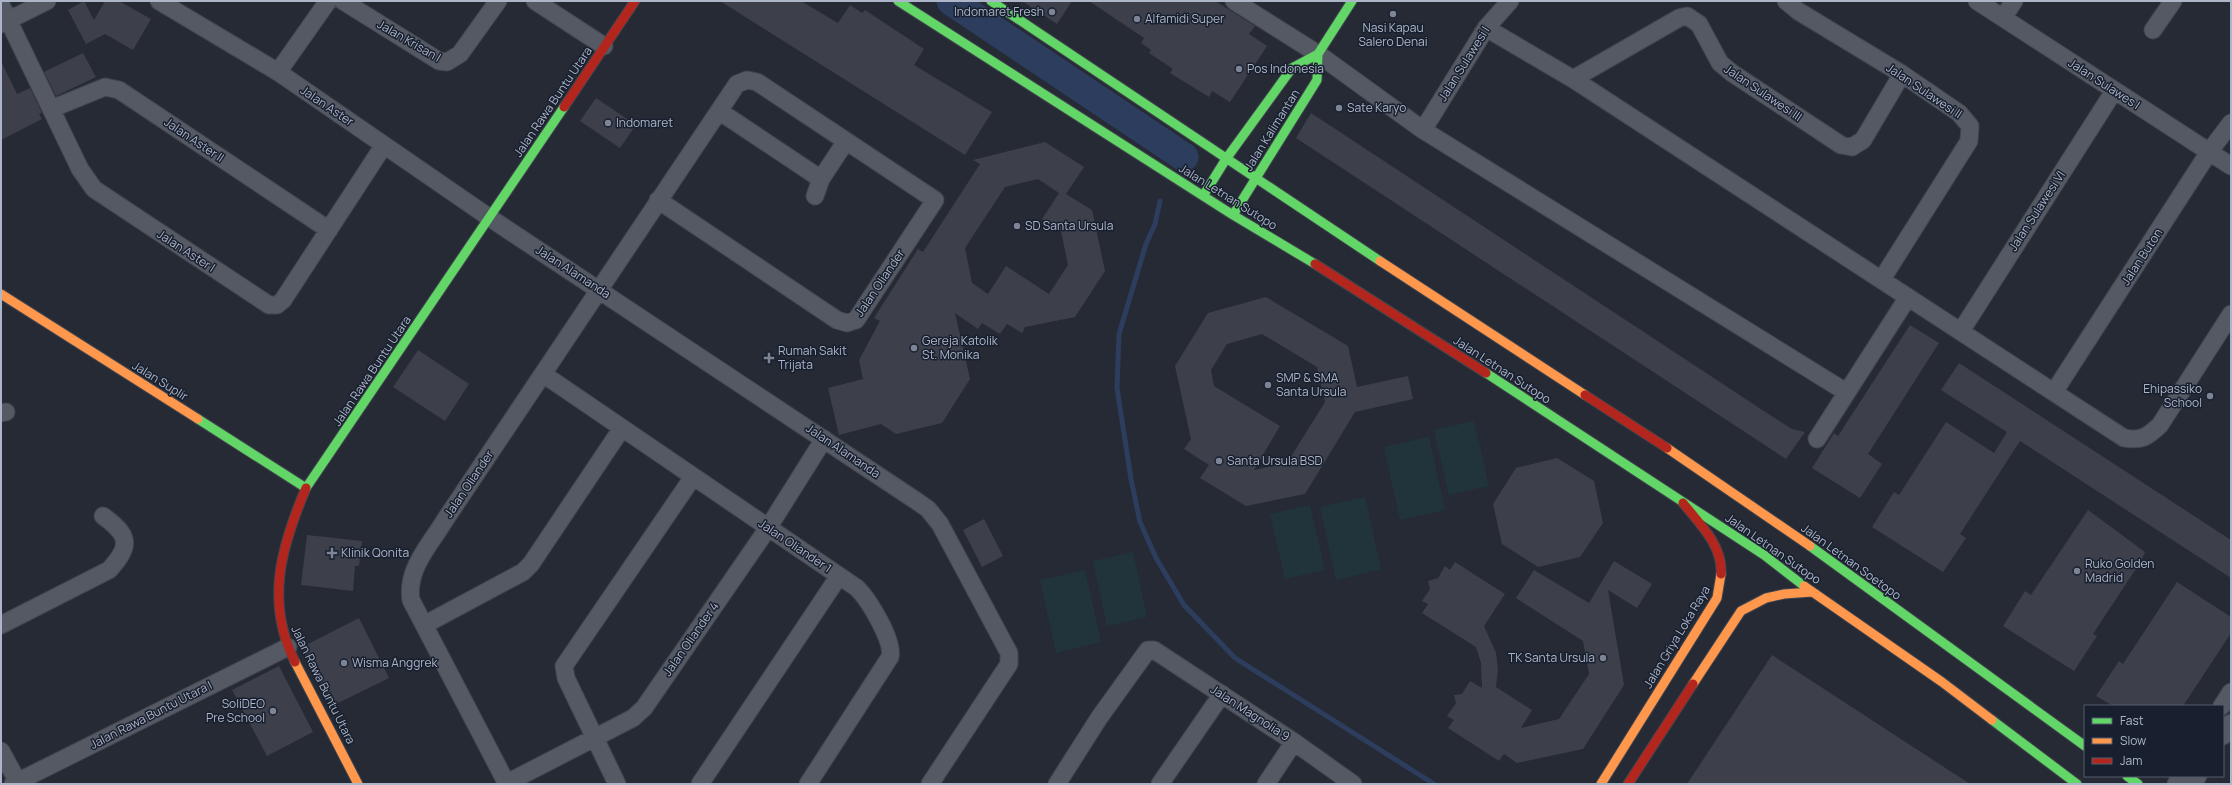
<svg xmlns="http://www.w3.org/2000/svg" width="2232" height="785" font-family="Manrope,sans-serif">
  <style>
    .green { fill: #22343b }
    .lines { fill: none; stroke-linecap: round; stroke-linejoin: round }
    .stream { stroke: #2d3d5e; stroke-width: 5 }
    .river { stroke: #2d3d5e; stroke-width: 29 }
    .building { fill: #3d404b; fill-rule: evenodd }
    .street-casing { stroke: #41454e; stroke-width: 19 }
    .fast-casing { stroke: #41454e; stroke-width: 11 }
    .slow-casing { stroke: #41454e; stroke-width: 11 }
    .jam-casing { stroke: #41454e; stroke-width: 11 }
    .street { stroke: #545963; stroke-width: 17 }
    .fast { stroke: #63d668; stroke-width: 9 }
    .slow { stroke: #ff974d; stroke-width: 9 }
    .jam { stroke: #b3261e; stroke-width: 9 }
    .poi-dot { fill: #7d8495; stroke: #18202f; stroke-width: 1.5 }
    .labels { text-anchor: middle; stroke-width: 3; stroke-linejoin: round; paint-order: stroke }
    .poi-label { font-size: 12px; fill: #adb5c8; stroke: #18202f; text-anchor: start }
    .street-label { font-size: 12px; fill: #adb5c8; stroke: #18202f }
  </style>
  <rect width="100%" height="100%" fill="#252a35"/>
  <path class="green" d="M 1474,421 L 1489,486 L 1449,495 L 1434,430 Z
    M 1429,437 L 1445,510 L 1400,520 L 1384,447 Z
    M 1365,497 L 1381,569 L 1336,580 L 1320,507 Z
    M 1310,505 L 1325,570 L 1285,579 L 1270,514 Z
    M 1133,552 L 1147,617 L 1107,626 L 1093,561 Z
    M 1085,570 L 1101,642 L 1056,653 L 1040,580 Z"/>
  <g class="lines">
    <path class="stream" d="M 1160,201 L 1155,224 L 1146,244 L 1119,334 L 1117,388 L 1131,479 L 1140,522 L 1156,558 L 1184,605 L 1235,658 L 1434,784"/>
    <path class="river" d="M 951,1 L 1184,157"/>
  </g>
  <path class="building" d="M 84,1 L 94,20 L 105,1 L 119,1 L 151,19 L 133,50 L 105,34 L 86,44 L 68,10 Z
    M 720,1 L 801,1 L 838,23 L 850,5 L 862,13 L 865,10 L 924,49 L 914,65 L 992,112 L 965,155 Z
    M 1022,1 L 1072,1 L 1057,24 Z
    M 1089,1 L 1215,1 L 1255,26 L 1249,34 L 1267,46 L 1230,102 L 1212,91 L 1209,97 L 1170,73 L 1173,69 L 1149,53 L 1151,50 L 1141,43 L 1144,38 Z
    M 83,53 L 96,77 L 56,96 L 44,72 Z
    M 1,61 L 17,94 L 30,88 L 42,113 L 39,114 L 42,119 L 1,140 Z
    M 596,98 L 636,125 L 620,148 L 580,121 Z
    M 1311,113 L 1773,417 L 1792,429 L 1805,432 L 1786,459 L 1296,138 Z
    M 1045,142 L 1084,167 L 1066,194 L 1092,210 L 1105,271 L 1075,317 L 1025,327 L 1022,333 L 1007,324 L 1000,334 L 982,323 L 978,329 L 955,313 L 970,379 L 942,423 L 896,434 L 881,424 L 839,435 L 828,388 L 863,379 L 859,360 L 880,321 L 874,318 L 918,249 L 923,252 L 980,164 L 973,160 ZM 1038,179 L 1059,193 L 1042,219 L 1061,231 L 1068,265 L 1049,294 L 1006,266 L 988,294 L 972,283 L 965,248 L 1005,187 Z
    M 1266,297 L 1348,346 L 1357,387 L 1408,376 L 1413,399 L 1355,412 L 1305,494 L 1246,506 L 1200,478 L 1209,465 L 1184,449 L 1191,439 L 1175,366 L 1208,313 ZM 1262,334 L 1317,367 L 1325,402 L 1287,463 L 1254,470 L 1280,426 L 1214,386 L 1211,370 L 1227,344 Z
    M 1910,325 L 1939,343 L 1868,454 L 1882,464 L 1860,498 L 1812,468 L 1834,433 L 1838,436 Z
    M 418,350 L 469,384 L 445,421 L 393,387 Z
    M 1959,363 L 2231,540 L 2231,578 L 2020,441 L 1960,534 L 1966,538 L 1943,572 L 1872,527 L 1894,492 L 1899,495 L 1946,422 L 1994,453 L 2007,432 L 1941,390 Z
    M 1557,458 L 1594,481 L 1603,523 L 1580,557 L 1538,567 L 1502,544 L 1493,504 L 1516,468 Z
    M 2088,510 L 2145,552 L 2141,561 L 2093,634 L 2097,636 L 2074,671 L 2003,626 L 2025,591 L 2031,595 Z
    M 984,519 L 1003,556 L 982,567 L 963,530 Z
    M 307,535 L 362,541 L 359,566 L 355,566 L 353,591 L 301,585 Z
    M 1614,561 L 1652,584 L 1637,608 L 1608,590 L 1624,685 L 1583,749 L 1517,763 L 1504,754 L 1499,761 L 1448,728 L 1454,720 L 1447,716 L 1456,703 L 1454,695 L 1462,694 L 1470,681 L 1482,688 L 1481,663 L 1476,647 L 1422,613 L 1428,604 L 1422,601 L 1430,589 L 1428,581 L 1438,578 L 1445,566 L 1450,570 L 1455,562 L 1505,594 L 1484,626 L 1496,653 L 1498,669 L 1496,687 L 1532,710 L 1521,728 L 1559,719 L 1589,674 L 1583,641 L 1516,598 L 1534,570 L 1589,603 Z
    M 2177,582 L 2231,617 L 2231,633 L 2183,706 L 2113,706 L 2096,696 L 2119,661 L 2123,664 Z
    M 359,618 L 389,678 L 332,706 L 302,647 Z
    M 1772,655 L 1970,784 L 1687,784 Z
    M 279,666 L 313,732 L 267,756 L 232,690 Z"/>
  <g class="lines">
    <defs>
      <path id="street" d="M 159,1 L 278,72 L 490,218 L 915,500 L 928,509 L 940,524 L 1009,653 L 1009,664 L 930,784
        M 343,1 L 439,61 L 447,62 L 460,54 L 498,1
        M 535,1 L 604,46
        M 1234,1 L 1318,54 L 1423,130 L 1846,392
        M 1786,1 L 1798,11 L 1902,74 L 1959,113 L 1970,126 L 1969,141 L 1882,279
        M 1977,1 L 2231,166
        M 1,5 L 80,169 L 94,189 L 269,305 L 277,305 L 283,300 L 384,145
        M 2003,18 L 2014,1
        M 1,24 L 47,1
        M 1486,28 L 1573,79 L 2124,438 C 2142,441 2147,437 2160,425 L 2231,314
        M 2153,30 L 2173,1
        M 278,72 L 328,1
        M 1573,79 L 1679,18 L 1687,16 L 1699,24 L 1720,63 L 1732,73 L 1841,145 L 1852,147 L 1863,140 L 1902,74
        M 51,109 L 105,87 L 119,90 L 329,230
        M 719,111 L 821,179
        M 1423,130 L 1486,28 L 1510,1
        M 815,196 L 821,179 L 846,141
        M 1961,331 L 2114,91
        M 543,374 L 857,588 C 869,600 894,641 890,657 L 808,784
        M 2054,392 L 2209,152 L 2231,123
        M 1,413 L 6,412
        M 1817,439 L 1908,297
        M 1,625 L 109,570 C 132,545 129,535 103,516
        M 424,625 L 523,572 L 531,564 L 622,428
        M 2222,706 L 2231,692
        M 2223,736 L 2231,723
        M 1,751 L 19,784
        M 507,783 L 633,718 L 644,708 L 768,528 L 824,439
        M 13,784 L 288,647
        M 507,784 L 411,600 C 406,569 430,545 445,520 L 737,84 L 747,80 L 757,82 L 935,200 L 856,320 L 847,323 L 837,320 L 658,200
        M 617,784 L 566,678 L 564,666 L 693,477
        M 700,784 L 839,576
        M 1057,784 L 1099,718 L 1145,654 L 1148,650 L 1154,650 L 1294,742 L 1353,784
        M 1160,784 L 1222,694
        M 1266,784 L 1294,742
        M 2176,784 L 2181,776
        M 2193,784 L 2198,776"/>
      <path id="fast" d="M 898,1 L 1233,215 L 1315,264
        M 991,1 L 1380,261
        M 1203,196 L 1226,159 L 1292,68 L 1318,54 L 1352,1
        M 1233,215 L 1317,80 L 1318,54
        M 1486,373 L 1764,555 L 1804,586
        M 198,419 L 306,488
        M 306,488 L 564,107
        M 1810,546 L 2085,746
        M 1992,720 L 2077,784
        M 2127,776 L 2138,784"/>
      <path id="slow" d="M 1380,261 L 1585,395
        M 1,294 L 198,419
        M 1667,448 L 1810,546
        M 1804,586 L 1942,682 L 1992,720
        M 295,662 L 358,784
        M 1693,684 L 1741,611 L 1766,598 L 1784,594 L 1812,592
        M 1601,784 L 1717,598 L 1721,574"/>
      <path id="jam" d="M 564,107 L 635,1
        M 1315,264 L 1486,373
        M 1585,395 L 1667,448
        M 1683,503 C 1700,524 1723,546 1721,574
        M 295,662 C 265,602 281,547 306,488
        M 1628,784 L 1693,684"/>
    </defs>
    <use href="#street" class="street-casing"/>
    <use href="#fast" class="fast-casing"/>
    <use href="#slow" class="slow-casing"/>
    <use href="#jam" class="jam-casing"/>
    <use href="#street" class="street"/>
    <use href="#fast" class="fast"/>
    <use href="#slow" class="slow"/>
    <use href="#jam" class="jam"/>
  </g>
  <g class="poi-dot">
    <circle cx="1052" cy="12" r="4"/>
    <circle cx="1393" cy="14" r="4"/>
    <circle cx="1137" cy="19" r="4"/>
    <circle cx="1239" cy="69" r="4"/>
    <circle cx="1339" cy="108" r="4"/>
    <circle cx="608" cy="123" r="4"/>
    <circle cx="1017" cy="226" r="4"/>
    <circle cx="914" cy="348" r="4"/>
    <path d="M767 352h4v4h4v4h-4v4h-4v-4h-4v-4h4z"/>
    <circle cx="1268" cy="385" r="4"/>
    <circle cx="2210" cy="396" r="4"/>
    <circle cx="1219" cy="461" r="4"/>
    <path d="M330 547h4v4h4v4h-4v4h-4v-4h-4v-4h4z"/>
    <circle cx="2077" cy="571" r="4"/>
    <circle cx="1603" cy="658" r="4"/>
    <circle cx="344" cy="663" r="4"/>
    <circle cx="273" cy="711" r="4"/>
  </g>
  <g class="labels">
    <g class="poi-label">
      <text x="1044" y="16" text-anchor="end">Indomaret Fresh</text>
      <text x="1145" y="23">Alfamidi Super</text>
      <text x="1393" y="32" text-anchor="middle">Nasi Kapau<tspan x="1393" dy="14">Salero Denai</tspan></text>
      <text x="1247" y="73">Pos Indonesia</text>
      <text x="1347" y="112">Sate Karyo</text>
      <text x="616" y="127">Indomaret</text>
      <text x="1025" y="230">SD Santa Ursula</text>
      <text x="922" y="345">Gereja Katolik<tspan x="922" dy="14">St. Monika</tspan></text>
      <text x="778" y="355">Rumah Sakit<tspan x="778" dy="14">Trijata</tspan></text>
      <text x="1276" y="382">SMP &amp; SMA<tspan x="1276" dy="14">Santa Ursula</tspan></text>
      <text x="2202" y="393" text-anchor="end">Ehipassiko<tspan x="2202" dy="14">School</tspan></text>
      <text x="1227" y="465">Santa Ursula BSD</text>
      <text x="341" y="557">Klinik Qonita</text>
      <text x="2085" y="568">Ruko Golden<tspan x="2085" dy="14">Madrid</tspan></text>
      <text x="1595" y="662" text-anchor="end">TK Santa Ursula</text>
      <text x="352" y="667">Wisma Anggrek</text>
      <text x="265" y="708" text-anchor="end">SoliDEO<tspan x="265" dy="14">Pre School</tspan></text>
    </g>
    <g class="street-label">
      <text transform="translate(409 41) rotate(30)" y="4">Jalan Krisan I</text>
      <text transform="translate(1464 64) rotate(-58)" y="4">Jalan Sulawesi I</text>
      <text transform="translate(2104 84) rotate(33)" y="4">Jalan Sulawes I</text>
      <text transform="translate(1924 91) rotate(34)" y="4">Jalan Sulawesi II</text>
      <text transform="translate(1763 93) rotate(34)" y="4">Jalan Sulawesi III</text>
      <text transform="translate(553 102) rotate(-56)" y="4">Jalan Rawa Buntu Utara</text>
      <text transform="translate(327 106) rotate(34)" y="4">Jalan Aster</text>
      <text transform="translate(1272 130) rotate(-58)" y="4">Jalan Kalimantan</text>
      <text transform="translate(194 140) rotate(34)" y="4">Jalan Aster II</text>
      <text transform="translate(1228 197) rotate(32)" y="4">Jalan Letnan Sutopo</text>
      <text transform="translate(2037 211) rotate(-57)" y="4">Jalan Sulawesi VI</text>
      <text transform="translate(186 251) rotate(33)" y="4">Jalan Aster I</text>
      <text transform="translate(2142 257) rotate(-57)" y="4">Jalan Buton</text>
      <text transform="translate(573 272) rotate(33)" y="4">Jalan Alamanda</text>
      <text transform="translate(880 283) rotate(-56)" y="4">Jalan Oliander</text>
      <text transform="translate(1502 370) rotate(33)" y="4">Jalan Letnan Sutopo</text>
      <text transform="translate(372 371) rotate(-56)" y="4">Jalan Rawa Buntu Utara</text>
      <text transform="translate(160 381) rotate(32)" y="4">Jalan Suplir</text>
      <text transform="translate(843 451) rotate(34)" y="4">Jalan Alamanda</text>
      <text transform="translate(469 484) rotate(-56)" y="4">Jalan Oliander</text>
      <text transform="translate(795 546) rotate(34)" y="4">Jalan Oliander 1</text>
      <text transform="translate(1773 549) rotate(35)" y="4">Jalan Letnan Sutopo</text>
      <text transform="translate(1851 562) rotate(36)" y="4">Jalan Letnan Soetopo</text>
      <text transform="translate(1677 637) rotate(-59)" y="4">Jalan Griya Loka Raya</text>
      <text transform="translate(691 639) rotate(-55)" y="4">Jalan Oliander 4</text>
      <text transform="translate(323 685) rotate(64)" y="4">Jalan Rawa Buntu Utara</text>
      <text transform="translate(1250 713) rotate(33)" y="4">Jalan Magnolia 9</text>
      <text transform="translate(151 715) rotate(-27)" y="4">Jalan Rawa Buntu Utara I</text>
    </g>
  </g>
  <rect width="2232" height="785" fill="none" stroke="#adb5c8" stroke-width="4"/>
  <rect x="2084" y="705" width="140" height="72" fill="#18202f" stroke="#545c6c"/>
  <rect x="2092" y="718" width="20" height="6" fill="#63d668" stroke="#545c6c"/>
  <text x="2120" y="725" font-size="12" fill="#adb5c8">Fast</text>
  <rect x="2092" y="738" width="20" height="6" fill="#ff974d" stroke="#545c6c"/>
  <text x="2120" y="745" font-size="12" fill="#adb5c8">Slow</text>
  <rect x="2092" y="758" width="20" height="6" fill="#b3261e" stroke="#545c6c"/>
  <text x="2120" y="765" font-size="12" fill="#adb5c8">Jam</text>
</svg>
